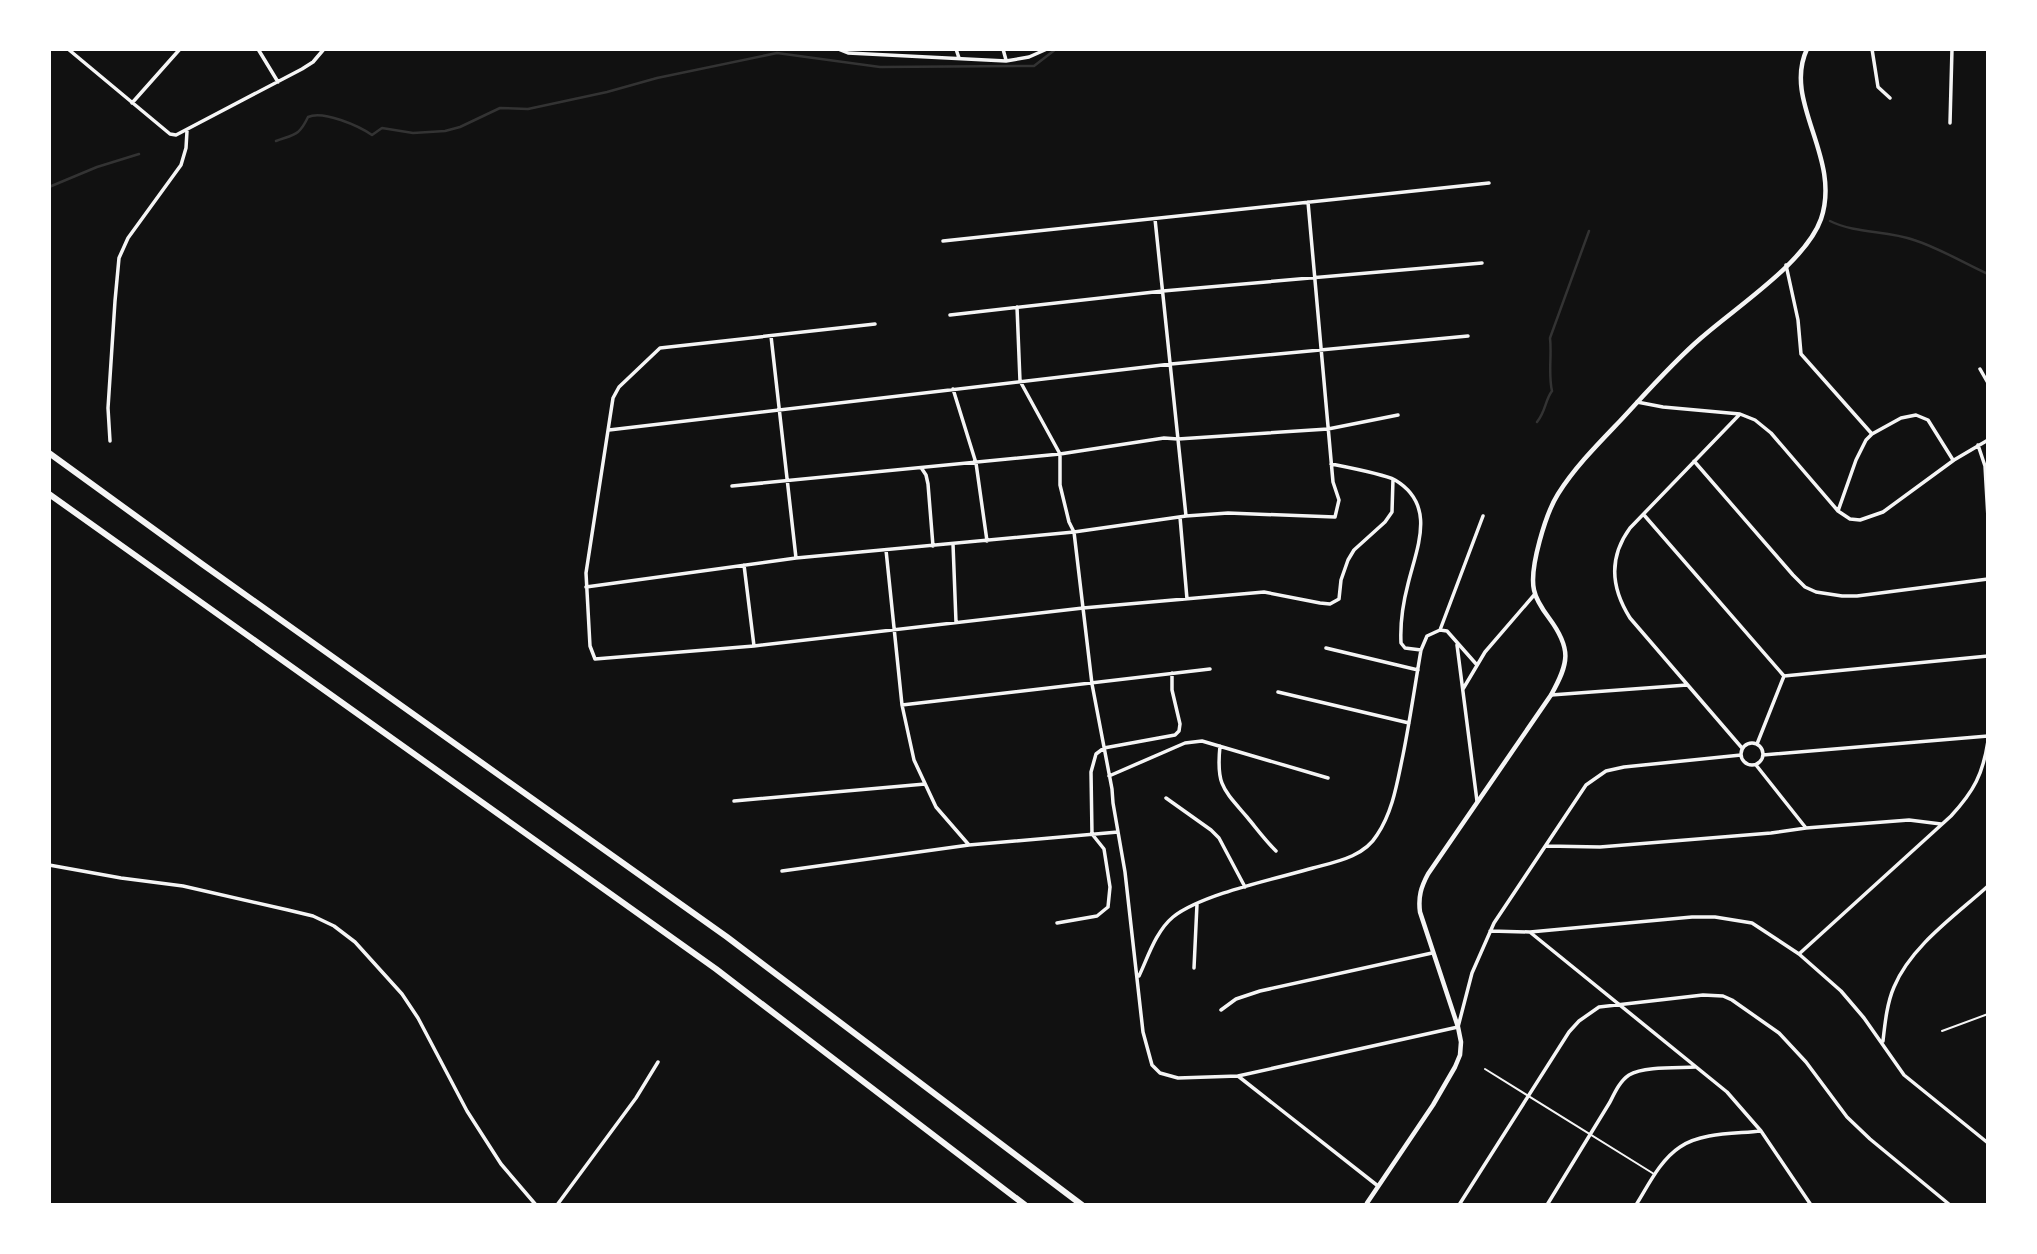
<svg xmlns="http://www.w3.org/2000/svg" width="2037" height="1254" font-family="'Exo 2',sans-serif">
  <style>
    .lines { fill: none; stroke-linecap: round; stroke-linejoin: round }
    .stream { stroke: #333; stroke-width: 2.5 }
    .service { stroke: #f5f5f5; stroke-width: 2 }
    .minor { stroke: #f5f5f5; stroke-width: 3.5 }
    .tertiary { stroke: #f5f5f5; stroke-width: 4.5 }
    .motorway { stroke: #f5f5f5; stroke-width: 6 }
  </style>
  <rect width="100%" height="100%" fill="#111"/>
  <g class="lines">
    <path class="stream" d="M 276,141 C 295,134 299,136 308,117 C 323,110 359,126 372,135 L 382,128 L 413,133 L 445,131 L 460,127 L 500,108 L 528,109 L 607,92 L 657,78 L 777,53 L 880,67 L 1034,66 L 1056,49
      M 49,187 L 97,167 L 139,154
      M 1830,221 C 1856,234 1887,230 1914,240 C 1939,248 1964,263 1988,274
      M 1537,422 C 1546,411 1545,400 1552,391 C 1548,373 1552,356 1550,338 L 1589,231"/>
    <path class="service" d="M 1942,1031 L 1988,1014
      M 1485,1069 L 1654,1174"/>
    <path class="minor" d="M 68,49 L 170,134 L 176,135 L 302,69 L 313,62 L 324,49
      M 258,49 L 278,82
      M 838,49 L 848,53 L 1006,61 L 1029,57 L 1047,49
      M 956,49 L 959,58
      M 1003,49 L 1006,60
      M 1872,49 L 1878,87 L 1890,98
      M 132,103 L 180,49
      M 1950,123 L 1952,49
      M 1155,219 L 1186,516
      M 943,241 L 1489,183
      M 1786,265 L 1798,320 L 1801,354 L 1872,434
      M 1017,307 L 1020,381 L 1060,454 L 1060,485 L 1069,522 L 1074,532 L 1092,684 L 1112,789 L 1113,803 L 1125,872 L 1143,1032 L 1152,1065 L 1160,1073 L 1178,1078 L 1238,1076 L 1378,1186
      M 950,315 L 1163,291 L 1482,263
      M 875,324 L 660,348 L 619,387 L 613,398 L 586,573 L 590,646 L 595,659 L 754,646 L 1083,608 L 1264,592 L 1320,603 L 1330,604 L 1339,599 L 1341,580 L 1348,560 L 1354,550 L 1385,522 L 1392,512 L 1393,479
      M 771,336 L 796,558
      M 1980,369 L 1988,383
      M 953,389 L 976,463 L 987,541
      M 1637,402 L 1663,407 L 1740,414 L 1755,420 L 1771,433 L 1838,511 L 1850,519 L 1860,520 L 1883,512 L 1954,460 L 1988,440
      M 1740,414 L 1630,528 C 1608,558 1611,588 1630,618 L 1742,748
      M 609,430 L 1171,364 L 1468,336
      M 110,441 L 108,408 L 115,301 L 119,258 L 128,238 L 181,165 L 186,148 L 187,131
      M 1978,445 L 1985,466 L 1988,518
      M 1694,461 L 1793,575 L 1805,587 L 1816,592 L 1842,596 L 1857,596 L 1988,579
      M 1331,464 C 1346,467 1383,474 1395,480 C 1437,505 1417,547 1408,584 C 1403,603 1400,623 1401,643 L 1405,648 L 1421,650
      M 922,469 L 926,475 L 928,484 L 933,546
      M 732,486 L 1060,454 L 1164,438 L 1178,439 L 1328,429 L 1398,415
      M 1838,511 L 1856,460 L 1866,440 L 1872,434 L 1901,418 L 1916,415 L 1928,420 L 1953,460
      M 1644,515 L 1784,676 L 1988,656
      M 1180,517 L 1187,599
      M 953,544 L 956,622
      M 886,550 L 902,705 L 914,760 L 936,807 L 969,845
      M 744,565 L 754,646
      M 586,587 L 796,558 L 1074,532 L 1186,516 L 1228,513 L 1335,517 L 1339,500 L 1333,482 L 1308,202
      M 1440,630 L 1483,516
      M 1457,645 L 1477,801
      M 1326,648 L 1418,670
      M 1463,689 L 1485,652 L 1535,594
      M 1278,692 L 1409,723
      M 1551,695 L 1687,685
      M 902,705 L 1210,669
      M1741 754a11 11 0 1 1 22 0a11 11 0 1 1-22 0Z
      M 1757,744 L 1784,676
      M 1220,746 C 1216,785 1223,789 1247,817 C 1257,829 1265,840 1276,851
      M 1763,755 L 1988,736
      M 1756,765 L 1806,828
      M 1109,776 L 1185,743 L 1202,741 L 1328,778
      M 1166,798 L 1211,830 L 1219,838 L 1245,887
      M 734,801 L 925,784
      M 1546,846 L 1600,847 L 1771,833 L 1806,828 L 1909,820 L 1941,824
      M 49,865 L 121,878 L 183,886 L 288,910 L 313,916 L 334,926 L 355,942 L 402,994 L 418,1018 L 467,1111 L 501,1164 L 536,1205
      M 782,871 L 969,845 L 1118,832
      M 1057,923 L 1097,916 L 1108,907 L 1110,887 L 1104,849 L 1092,834 L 1091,772 L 1096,754 L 1104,748 L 1175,735 L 1179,731 L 1180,724 L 1172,690 L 1172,673
      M 1490,931 L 1530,932 L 1692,917 L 1715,917 L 1752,923 L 1799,954 L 1841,991 L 1864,1018 L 1904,1075 L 1988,1143
      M 1531,933 L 1727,1092 L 1761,1131 L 1811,1205
      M 1799,954 L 1951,816 C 1974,791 1983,774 1988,741
      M 1194,968 L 1197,904
      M 1139,976 C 1148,957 1156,931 1173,917 C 1202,894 1275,879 1313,868 C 1335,862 1364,857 1377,835 C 1393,811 1397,783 1403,755 C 1410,720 1415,685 1421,650 L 1427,636 L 1440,630 L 1447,631 L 1477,665
      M 1221,1010 L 1236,999 L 1260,991 L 1432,953
      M 1883,1041 C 1885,1023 1887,1003 1894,987 C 1911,946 1956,915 1988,886
      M 1238,1076 L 1458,1027 L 1472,973 L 1494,923 L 1586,785 L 1606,771 L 1624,767 L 1741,755
      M 557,1205 L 636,1098 L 658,1062
      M 1459,1205 L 1569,1032 L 1579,1021 L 1599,1007 L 1703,995 L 1723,996 L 1732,1000 L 1779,1033 L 1806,1062 L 1847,1117 L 1870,1139 L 1950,1205
      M 1547,1205 L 1610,1102 C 1615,1092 1620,1081 1629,1075 C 1644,1066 1678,1068 1695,1067
      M 1636,1205 C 1648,1186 1660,1160 1680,1147 C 1702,1132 1736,1134 1761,1131"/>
    <path class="tertiary" d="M 1369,1205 L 1367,1203 L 1433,1105 L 1455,1067 L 1460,1055 L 1461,1042 L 1458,1027 L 1420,912 C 1418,897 1421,887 1428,874 L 1551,695 C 1569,663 1572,649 1549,618 C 1543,610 1536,600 1534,590 C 1529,568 1546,513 1558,494 C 1575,467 1598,444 1620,421 C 1646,393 1672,363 1701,338 C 1736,307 1806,262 1821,219 C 1842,157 1782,102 1807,49"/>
    <path class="motorway" d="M 49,453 L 202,564 L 727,937 L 1082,1205
      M 49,494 L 716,969 L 1025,1205"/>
  </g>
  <rect width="2037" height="1254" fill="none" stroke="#ffffff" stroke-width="102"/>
</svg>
